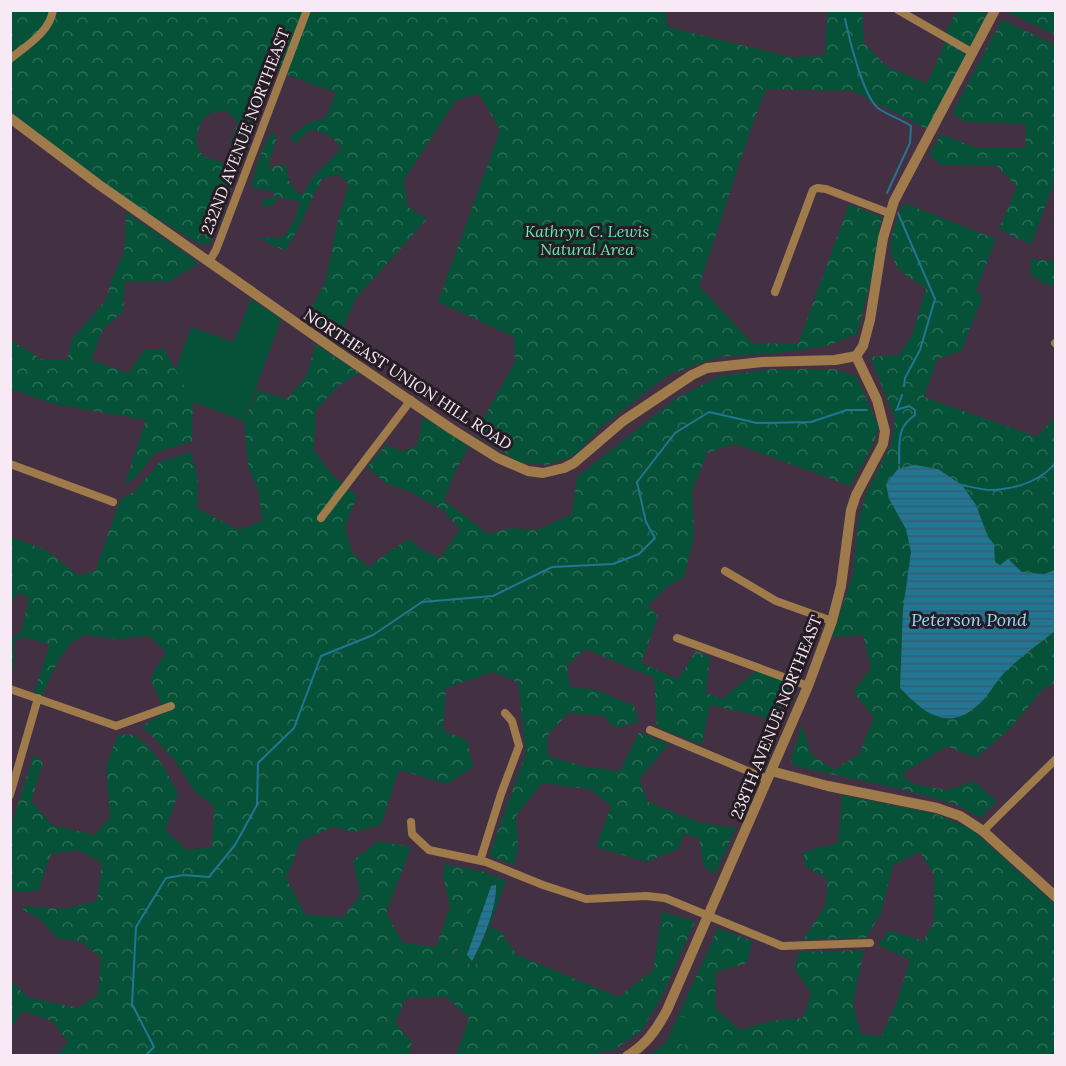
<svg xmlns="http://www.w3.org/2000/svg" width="1066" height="1066" font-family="Lora,serif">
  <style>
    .grass { fill: #065238 }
    .forest { fill: url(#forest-crowns) }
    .water { fill: url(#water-rules) }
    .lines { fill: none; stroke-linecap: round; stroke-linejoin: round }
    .stream { stroke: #227593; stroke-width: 2 }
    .minor { stroke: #9f7b4c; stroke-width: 8 }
    .tertiary { stroke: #9f7b4c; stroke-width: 10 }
    .labels { text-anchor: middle; stroke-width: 6; stroke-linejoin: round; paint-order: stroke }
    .street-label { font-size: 16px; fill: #f7eaf6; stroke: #251c24 }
    .park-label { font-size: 16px; font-style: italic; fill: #67ecb4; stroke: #251c24 }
    .water-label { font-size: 18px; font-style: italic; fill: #92dbfb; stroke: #251c24 }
  </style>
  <defs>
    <pattern id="forest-crowns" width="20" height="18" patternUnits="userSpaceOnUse" patternTransform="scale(1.5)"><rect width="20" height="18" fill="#065238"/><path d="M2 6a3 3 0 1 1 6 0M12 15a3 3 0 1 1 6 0" fill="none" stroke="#2b6b55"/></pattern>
    <pattern id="water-rules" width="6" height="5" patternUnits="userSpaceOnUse" patternTransform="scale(1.5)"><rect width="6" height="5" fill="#227593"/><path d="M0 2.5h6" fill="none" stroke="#365e6e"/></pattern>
  </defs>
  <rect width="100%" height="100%" fill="#443043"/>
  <path class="grass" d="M 251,299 L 281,319 L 244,421 L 193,402 L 175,371 L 191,327 L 234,342 Z
    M 485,872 L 506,881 L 475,966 L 454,959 Z
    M 678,1016 L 713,1024 L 707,1050 L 667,1041 Z"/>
  <path class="forest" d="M 11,11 L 665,11 L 668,27 L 791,57 L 825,56 L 827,11 L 862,11 L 864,43 L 887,67 L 927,83 L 947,38 L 943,36 L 957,11 L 995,11 L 931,131 L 853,91 L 766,89 L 746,143 L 699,286 L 752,343 L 798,344 L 849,204 L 882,217 L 871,280 L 857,334 L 827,346 L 778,353 L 718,357 L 668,375 L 600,428 L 574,456 L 547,465 L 518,462 L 475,433 L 515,362 L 514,337 L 438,302 L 500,130 L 479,94 L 456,100 L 404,180 L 407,206 L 427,219 L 356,298 L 337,341 L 305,319 L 325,283 L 338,220 L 349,184 L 337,174 L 322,179 C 309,203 300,228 285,251 L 258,238 L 283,238 L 295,219 L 300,202 L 279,197 L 272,206 L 262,206 L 263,199 L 274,198 L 273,191 L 251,188 C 255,170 261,147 272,133 L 277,136 L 268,168 L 285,164 L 290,184 L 298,194 L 304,193 C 314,170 327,166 341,148 C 333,136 325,132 310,130 L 295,144 L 290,137 L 308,123 L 325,118 L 336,93 L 271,69 L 243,150 L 230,144 L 238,123 L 225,110 L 206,115 C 196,132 192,138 203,156 L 235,167 C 230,197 223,216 211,243 L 202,245 L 98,184 L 11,118 Z
    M 1006,11 L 1055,11 L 1055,35 Z
    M 1002,20 L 1055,45 L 1055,181 L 1031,245 L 999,229 L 1017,187 L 997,166 L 941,165 L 929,155 L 941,134 L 974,147 L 1026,147 L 1025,123 L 965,122 L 952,113 Z
    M 904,203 L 996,239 L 976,291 L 983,296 L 961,351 L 937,359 L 924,397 L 1037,437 L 1055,417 L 1055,683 L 1044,688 L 1008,731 L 975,758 L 947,746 L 902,774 L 912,784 L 948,790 L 974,781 L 997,801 L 980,818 L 955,804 L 905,790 L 798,767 L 791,762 L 792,755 L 802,725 L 811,754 L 834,770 L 859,754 L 874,717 L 853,692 L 871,668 L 863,635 L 832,637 L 853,574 L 858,522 L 865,496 L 892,442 L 895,419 L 870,357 L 899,355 L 912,335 L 926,288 C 917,282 905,277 899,269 C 882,250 895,223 904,203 Z
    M 126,212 L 199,263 L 169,282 L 125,282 L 123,312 L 103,329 L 91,360 L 128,373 L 145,349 L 164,349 L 193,402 L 192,441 L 155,453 L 137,476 L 124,486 L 146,420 L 53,404 L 11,389 L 10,340 L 43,360 L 67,360 L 72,339 L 106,300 L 111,281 L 124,252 Z
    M 1030,259 L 1055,261 L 1055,285 L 1047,285 L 1031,275 Z
    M 316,344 L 359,373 L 337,387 L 316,410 L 314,450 L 331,474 L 357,496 L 345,527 L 352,553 L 369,567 L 388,552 L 409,539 L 422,550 L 440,558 L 460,529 L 444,511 L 410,492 L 385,483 L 367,467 L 386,445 L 402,452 L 417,445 L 423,417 L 469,447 L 455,472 L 444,500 L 488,534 L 511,528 L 536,530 L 572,514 L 577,477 L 675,399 L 719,376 L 772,369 L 834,369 L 856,376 L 879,427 L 872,447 L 850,486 L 735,444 L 707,453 L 692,492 L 694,537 L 684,577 L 667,587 L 648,605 L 658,617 L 641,663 L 678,679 L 696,651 L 710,657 L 706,693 L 722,699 L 756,671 L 798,686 L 781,726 L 760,716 L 710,705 L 702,745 L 657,727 L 654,678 L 585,649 L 567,666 L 570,687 L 597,690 L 634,706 L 639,722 L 614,728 L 604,716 L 568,713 L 547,736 L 548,756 L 586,767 L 620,771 L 639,732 L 669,744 L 639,779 L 648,802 L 701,823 L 736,828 L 715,874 L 704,867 L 699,838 L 684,834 L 678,849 L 646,862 L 596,847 L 611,806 L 589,789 L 542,783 L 516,816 L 518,848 L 514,865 L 489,856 L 526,753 L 518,682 L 493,672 L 446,688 L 443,731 L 467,740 L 473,767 L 447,784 L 399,770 L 381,825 L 354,832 L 333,827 L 301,841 L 286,878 L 305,914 L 342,918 L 360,896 L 353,860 L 379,841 L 411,847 L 386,913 L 403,943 L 436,947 L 450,907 L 443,876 L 445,864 L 485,872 L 454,959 L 475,966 L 490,927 L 500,931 L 517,955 L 619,997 L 653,970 L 662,912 L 695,921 L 663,994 L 642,1030 L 614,1050 L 583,1056 L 456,1055 L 469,1018 L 446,997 L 406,998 L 395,1023 L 412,1042 L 409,1055 L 57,1055 L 68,1042 L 52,1021 L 23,1011 L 11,1027 L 11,981 L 28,997 L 77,1008 L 98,995 L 101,958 L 81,942 L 57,938 L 40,919 L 23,910 L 25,906 L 63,909 L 97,901 L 102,863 L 78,850 L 51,854 L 38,891 L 11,891 L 11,826 L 34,754 L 43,763 L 31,801 L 52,825 L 95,835 L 110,817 L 106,766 L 118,735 C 123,735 128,734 132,735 C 154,744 169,776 178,795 L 165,830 L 187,850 L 212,847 L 214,806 L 196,793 L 173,758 L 142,726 L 157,717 L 162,705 L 150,678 L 166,652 L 149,636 L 117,639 L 84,635 L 72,642 L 58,661 L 42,695 L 34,692 L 50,644 L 21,637 L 14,643 L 14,664 L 11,674 L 11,639 L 21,632 L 29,598 L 18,593 L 11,602 L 11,537 L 46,550 L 78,575 L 95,571 L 120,500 L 135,491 L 160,462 L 191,452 L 198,478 L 197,508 L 238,530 L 262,521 L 259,493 L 248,466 L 244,421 L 257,390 L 287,399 L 306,376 Z
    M 842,795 L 936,814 L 971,829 L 1055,904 L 1055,1055 L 649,1056 L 667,1041 L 707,1050 L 712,1024 L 678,1016 L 718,928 L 752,941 L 747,963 L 716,972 L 715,1008 L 740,1030 L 771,1021 L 803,1018 L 811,993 L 794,968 L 799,952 L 864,950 L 853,1004 L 861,1034 L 881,1037 L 897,1001 L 910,960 L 878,945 L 889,930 L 923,941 L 934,922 L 934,875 L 920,852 L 893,865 L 881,913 L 866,938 L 804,939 L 826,904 L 827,879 L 805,866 L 803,852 L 838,843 Z"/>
  <path class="water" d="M 899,463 L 900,468 L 915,465 L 938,469 L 962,485 L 976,505 L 988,537 L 994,544 L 995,562 L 1000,565 L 1008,559 L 1022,572 L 1044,574 L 1055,570 L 1055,631 C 1039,644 1020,657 1005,672 C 995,682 989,696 978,705 C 948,733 923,712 900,688 L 903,609 L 911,552 L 906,529 L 889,499 L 886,484 L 898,469 Z
    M 496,885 C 497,906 483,942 472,961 L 467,955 L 491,886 Z"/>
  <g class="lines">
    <path class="stream" d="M 845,19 C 849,38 863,96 878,108 C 887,115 901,119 911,126 L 910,143 L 887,193
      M 898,213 L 935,299 L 920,350 L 905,378 L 904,386
      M 897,409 L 902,395
      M 896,410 L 909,406 L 915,410 L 915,415 C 896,428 900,442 899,463
      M 962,485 C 972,487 985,491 995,490 C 1018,488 1042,480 1056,462
      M 145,1056 L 154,1047 L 132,1004 L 136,927 L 166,878 L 184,875 L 209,877 L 235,845 L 257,805 L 258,763 L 294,728 L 321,656 L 373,635 L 422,602 L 493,596 L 552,567 L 613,564 L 639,554 L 655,538 L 646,522 L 637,482 L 675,433 L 709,412 L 757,423 L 811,422 L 847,410 L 867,410"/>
    <path class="minor" d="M 898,10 L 973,53
      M 10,59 C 26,46 50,32 53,10
      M 209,262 L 216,250 L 307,10
      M 775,292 L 813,190 L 817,188 L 826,189 L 889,213
      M 1055,343 L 1056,344
      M 10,464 L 113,502
      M 321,518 L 411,400
      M 725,571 L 776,601 L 832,621
      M 677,638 L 808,686
      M 10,689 L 116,726 L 171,706
      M 650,730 L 767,779
      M 10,795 L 38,698
      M 411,822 L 412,834 L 429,850 L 486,862 L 543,885 L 586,899 L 646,896 L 665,898 L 782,946 L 870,943
      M 983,831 L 1056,759
      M 480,861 L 501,794 L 519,746 L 512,721 L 505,713"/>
    <path class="tertiary" d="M 10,118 L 98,184 L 335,350 L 453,430 L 498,458 L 528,471 L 543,473 L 564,468 L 574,463 L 623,421 L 692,375 L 707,368 L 762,362 L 835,360 L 856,356
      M 856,356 L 863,346 L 870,320 L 883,238 L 894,201 L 995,10
      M 771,771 L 828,786 L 937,808 L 960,816 L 983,831 L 1056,897
      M 627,1056 C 646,1045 657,1029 667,1010 L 808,686 L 832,621 L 841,586 L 851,510 L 856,495 L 883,444 L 885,431 L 877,400 L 856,356"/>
  </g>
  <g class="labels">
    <g class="street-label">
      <text transform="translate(245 131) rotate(-69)" y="6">232ND AVENUE NORTHEAST</text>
      <text transform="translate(408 379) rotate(33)" y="6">NORTHEAST UNION HILL ROAD</text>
      <text transform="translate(776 717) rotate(-68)" y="6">238TH AVENUE NORTHEAST</text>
    </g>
    <g class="park-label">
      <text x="587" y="237">Kathryn C. Lewis<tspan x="587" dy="18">Natural Area</tspan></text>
    </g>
    <g class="water-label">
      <text x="969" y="626">Peterson Pond</text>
    </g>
  </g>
  <rect width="1066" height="1066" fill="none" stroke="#f7eaf6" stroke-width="24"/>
</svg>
